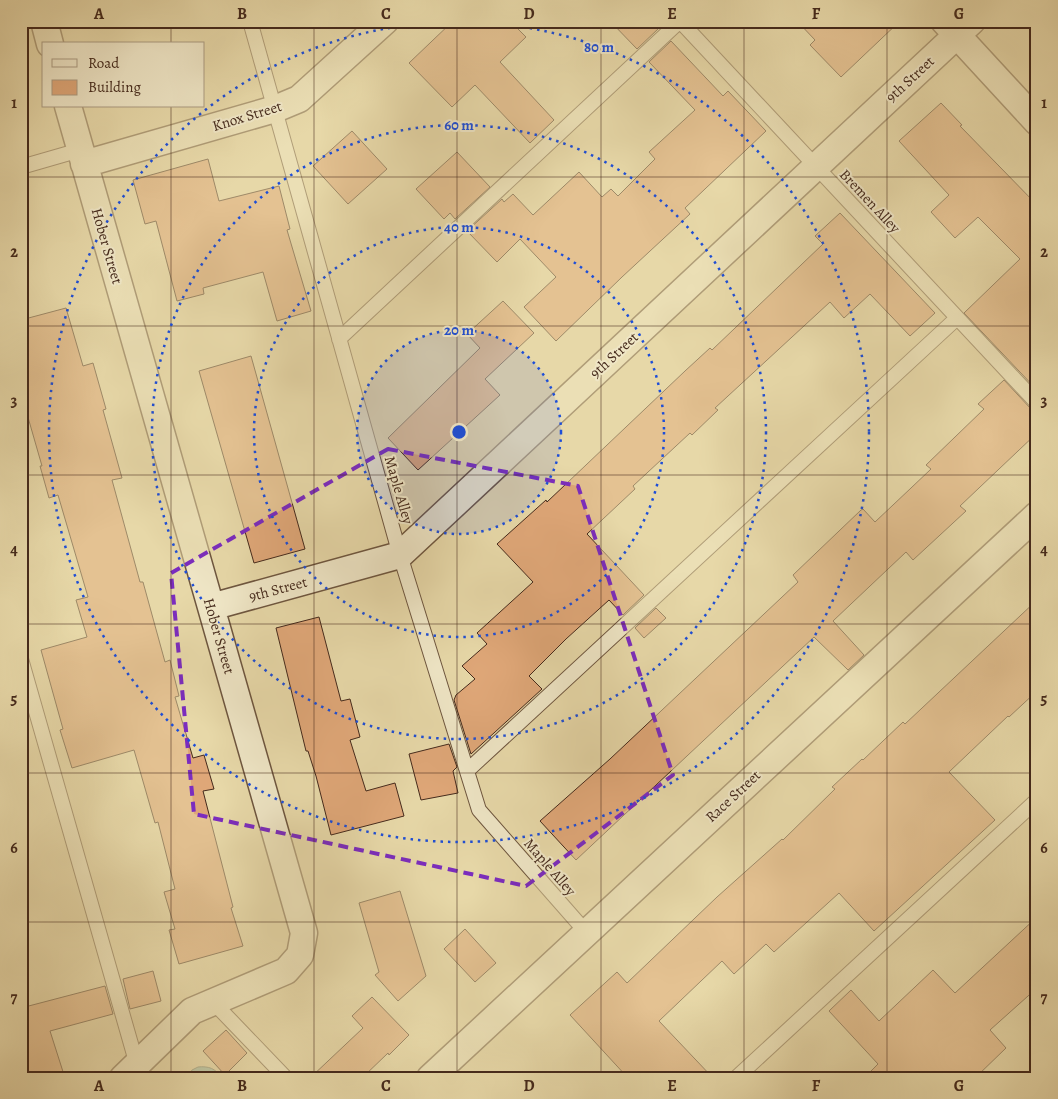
<svg xmlns="http://www.w3.org/2000/svg" width="1058" height="1099" font-family="Alegreya,serif">
  <style>
    .water { fill: #97baa8; stroke: #768070 }
    .building { fill: #dfa778; stroke: #452a1c }
    .lines { fill: none; stroke-linecap: round; stroke-linejoin: round }
    .service-casing { stroke: #6e563f; stroke-width: 16 }
    .minor-casing { stroke: #6e563f; stroke-width: 29 }
    .service { stroke: #efe6c6; stroke-width: 14 }
    .minor { stroke: #efe6c6; stroke-width: 26 }
    .marked { fill: none; stroke: #7b2cbf; stroke-width: 4; stroke-dasharray: 10 6; stroke-linejoin: round }
    .grid { fill: none; stroke: #452a1c; stroke-width: 1; stroke-opacity: 0.55 }
    .ring { fill: none; stroke: #1d4ed8; stroke-width: 2.5; stroke-dasharray: 2.5 5 }
    .labels { text-anchor: middle; stroke-width: 4; stroke-linejoin: round; paint-order: stroke }
    .street-label { font-size: 15px; fill: #452a1c; stroke: #efe6c6 }
    .centre { fill: #1d4ed8; stroke: #efe6c6; stroke-width: 2.5 }
    .ring-label { font-size: 15px; text-anchor: middle; font-weight: bold; fill: #1d4ed8; stroke: #efe6c6; stroke-width: 4; stroke-linejoin: round; paint-order: stroke }
    .neatline { fill: none; stroke: #452a1c; stroke-width: 2 }
    .grid-label { font-size: 16px; text-anchor: middle; font-weight: bold; fill: #452a1c }
  </style>
  <rect width="100%" height="100%" fill="#e7d8a8"/>
  <filter id="stains"><feTurbulence type="fractalNoise" baseFrequency=".004" numOctaves="4"/><feColorMatrix values="0 0 0 0 .2 0 0 0 0 .09 0 0 0 0 .02 0 0 0 .5 -.17"/></filter>
  <radialGradient id="worn" r=".72"><stop offset=".6" stop-color="#630" stop-opacity="0"/><stop offset="1" stop-color="#630" stop-opacity=".3"/></radialGradient>
  <path class="water" d="M 198,1067 C 208,1066 216,1068 221,1078 L 186,1078 L 192,1070 Z"/>
  <path class="building" d="M 453,21 L 510,21 L 526,37 L 500,62 L 554,120 L 530,143 L 475,85 L 452,107 L 409,63 Z
    M 610,21 L 653,21 L 659,28 L 637,49 Z
    M 797,21 L 900,21 L 841,77 L 810,45 L 815,40 Z
    M 671,41 L 723,96 L 728,91 L 766,131 L 685,208 L 690,214 L 622,277 L 556,341 L 524,307 L 556,277 L 520,239 L 497,262 L 467,231 L 502,199 L 504,202 L 513,194 L 533,215 L 579,172 L 602,197 L 611,189 L 618,196 L 655,159 L 649,152 L 695,110 L 649,62 Z
    M 941,103 L 962,125 L 960,126 L 1037,205 L 1037,390 L 964,313 L 1020,259 L 978,217 L 955,238 L 931,212 L 949,195 L 899,141 Z
    M 352,131 L 387,169 L 348,204 L 313,166 Z
    M 457,152 L 490,187 L 455,219 L 450,213 L 444,219 L 416,189 Z
    M 208,159 L 219,201 L 279,186 L 290,229 L 287,230 L 311,311 L 277,321 L 263,272 L 203,288 L 204,294 L 177,301 L 156,221 L 145,224 L 133,180 Z
    M 840,213 L 935,313 L 910,336 L 870,294 L 844,318 L 830,302 L 715,408 L 718,410 L 692,435 L 690,433 L 633,486 L 635,489 L 587,534 L 644,595 L 623,615 L 609,600 L 566,639 L 529,676 L 542,689 L 471,754 L 454,700 L 456,695 L 475,679 L 462,666 L 487,644 L 477,633 L 533,582 L 497,544 L 546,500 L 547,502 L 685,371 L 710,348 L 712,350 L 823,244 L 815,236 Z
    M 503,301 L 534,333 L 485,379 L 500,395 L 418,470 L 388,438 L 480,348 L 467,334 Z
    M 66,308 L 83,366 L 93,363 L 106,409 L 103,410 L 122,478 L 112,480 L 140,582 L 143,582 L 165,662 L 170,660 L 179,696 L 175,697 L 193,758 L 204,755 L 214,789 L 203,791 L 233,907 L 231,908 L 243,946 L 179,964 L 169,930 L 175,929 L 164,892 L 175,889 L 158,822 L 155,823 L 134,750 L 72,768 L 60,730 L 63,729 L 41,650 L 87,637 L 76,600 L 88,597 L 58,495 L 49,498 L 40,466 L 42,466 L 21,393 L 21,320 Z
    M 251,356 L 305,549 L 254,563 L 199,371 Z
    M 1004,380 L 1031,409 L 1037,412 L 1037,433 L 960,506 L 966,511 L 913,560 L 906,552 L 833,621 L 864,655 L 848,670 L 814,637 L 576,860 L 540,821 L 610,759 L 798,582 L 793,575 L 861,510 L 863,509 L 875,522 L 911,488 L 931,469 L 926,465 L 984,409 L 978,404 Z
    M 1037,600 L 1037,691 L 1009,717 L 1008,716 L 949,772 L 995,820 L 874,931 L 839,893 L 774,952 L 766,944 L 734,974 L 722,961 L 659,1021 L 713,1078 L 628,1078 L 570,1015 L 617,972 L 627,983 L 717,897 L 782,839 L 783,840 L 835,789 L 832,787 L 862,759 L 863,760 L 903,722 L 905,724 Z
    M 656,608 L 666,618 L 644,638 L 635,628 Z
    M 319,617 L 341,701 L 350,699 L 360,737 L 350,740 L 366,791 L 395,783 L 404,816 L 331,835 L 316,776 L 308,751 L 306,751 L 276,628 Z
    M 449,744 L 457,767 L 453,771 L 458,793 L 421,800 L 409,754 Z
    M 400,891 L 426,976 L 398,1001 L 375,975 L 379,972 L 359,903 Z
    M 1037,917 L 1037,988 L 990,1030 L 1006,1048 L 975,1078 L 864,1078 L 878,1064 L 829,1011 L 851,990 L 879,1021 L 933,970 L 955,993 Z
    M 465,929 L 496,963 L 475,982 L 444,949 Z
    M 153,971 L 161,1001 L 130,1009 L 123,979 Z
    M 105,986 L 113,1014 L 50,1031 L 65,1078 L 21,1078 L 21,1008 Z
    M 372,997 L 409,1035 L 389,1055 L 388,1053 L 362,1078 L 310,1078 L 363,1028 L 352,1016 Z
    M 226,1030 L 247,1053 L 225,1075 L 203,1051 Z"/>
  <g class="lines">
    <defs>
      <path id="service" d="M 250,21 L 400,555 L 479,810 L 586,932
        M 21,167 L 80,150
        M 339,339 L 680,21 L 1037,403
        M 21,659 L 137,1065
        M 467,771 L 957,318
        M 213,1002 L 286,1078
        M 736,1078 L 1037,800"/>
      <path id="minor" d="M 44,21 L 50,44
        M 944,21 L 1037,122
        M 68,106 L 304,933 L 300,955 L 286,971 L 192,1011 L 123,1078
        M 84,164 L 275,109 L 299,99 L 385,21
        M 211,607 L 400,555 L 972,21
        M 430,1078 L 1037,515"/>
    </defs>
    <use href="#service" class="service-casing"/>
    <use href="#minor" class="minor-casing"/>
    <use href="#service" class="service"/>
    <use href="#minor" class="minor"/>
  </g>
  <path d="M0 0H1058V1099H0ZM 388,449 L 578,486 L 673,775 L 526,886 L 194,814 L 171,573 Z" fill="#e7d8a8" fill-opacity=".55" fill-rule="evenodd"/>
  <path class="marked" d="M 388,449 L 578,486 L 673,775 L 526,886 L 194,814 L 171,573 Z"/>
  <path class="grid" d="M 171,21 L 171,44M 314,21 L 314,1078M 457,21 L 457,1078M 601,21 L 601,1078M 744,21 L 744,1078M 887,21 L 887,1078M 171,106 L 171,1078M 21,177 L 1037,177M 21,326 L 1037,326M 21,475 L 1037,475M 21,624 L 1037,624M 21,773 L 1037,773M 21,922 L 1037,922"/>
  <circle cx="459" cy="432" r="102" fill="#1d4ed8" fill-opacity=".12"/>
  <g class="ring">
    <circle cx="459" cy="432" r="102"/>
    <circle cx="459" cy="432" r="205"/>
    <circle cx="459" cy="432" r="307"/>
    <circle cx="459" cy="432" r="410"/>
  </g>
  <g class="labels">
    <g class="street-label">
      <text transform="translate(910 79) rotate(-43)" y="5">9th Street</text>
      <text transform="translate(247 116) rotate(-17)" y="5">Knox Street</text>
      <text transform="translate(870 201) rotate(47)" y="5">Bremen Alley</text>
      <text transform="translate(107 246) rotate(74)" y="5">Hober Street</text>
      <text transform="translate(614 355) rotate(-43)" y="5">9th Street</text>
      <text transform="translate(399 490) rotate(74)" y="5">Maple Alley</text>
      <text transform="translate(278 589) rotate(-15)" y="5">9th Street</text>
      <text transform="translate(219 636) rotate(74)" y="5">Hober Street</text>
      <text transform="translate(733 796) rotate(-43)" y="5">Race Street</text>
      <text transform="translate(550 867) rotate(49)" y="5">Maple Alley</text>
    </g>
  </g>
  <circle cx="459" cy="432" r="8" class="centre"/>
  <g class="ring-label">
    <text x="599" y="52">80 m</text>
    <text x="459" y="130">60 m</text>
    <text x="459" y="232">40 m</text>
    <text x="459" y="335">20 m</text>
  </g>
  <rect width="1058" height="1099" fill="none" stroke="#e7d8a8" stroke-width="55"/>
  <rect x="42" y="42" width="162" height="65" fill="#efe6c6" stroke="#ab9b82"/>
  <rect x="52" y="59" width="25" height="8" fill="#efe6c6" stroke="#ab9b82"/>
  <text x="88" y="68" font-size="15" fill="#452a1c">Road</text>
  <rect x="52" y="80" width="25" height="15" fill="#dfa778" stroke="#ab9b82"/>
  <text x="88" y="92" font-size="15" fill="#452a1c">Building</text>
  <rect x="28" y="28" width="1002" height="1044" class="neatline"/>
  <g class="grid-label">
    <text x="99" y="19">A</text>
    <text x="242" y="19">B</text>
    <text x="386" y="19">C</text>
    <text x="529" y="19">D</text>
    <text x="672" y="19">E</text>
    <text x="816" y="19">F</text>
    <text x="959" y="19">G</text>
    <text x="14" y="108">1</text>
    <text x="1044" y="108">1</text>
    <text x="14" y="257">2</text>
    <text x="1044" y="257">2</text>
    <text x="14" y="406">3</text>
    <text x="1044" y="406">3</text>
    <text x="14" y="555">4</text>
    <text x="1044" y="555">4</text>
    <text x="14" y="704">5</text>
    <text x="1044" y="704">5</text>
    <text x="14" y="853">6</text>
    <text x="1044" y="853">6</text>
    <text x="14" y="1003">7</text>
    <text x="1044" y="1003">7</text>
    <text x="99" y="1091">A</text>
    <text x="242" y="1091">B</text>
    <text x="386" y="1091">C</text>
    <text x="529" y="1091">D</text>
    <text x="672" y="1091">E</text>
    <text x="816" y="1091">F</text>
    <text x="959" y="1091">G</text>
  </g>
  <rect width="100%" height="100%" filter="url(#stains)"/>
  <rect width="100%" height="100%" fill="url(#worn)"/>
</svg>
